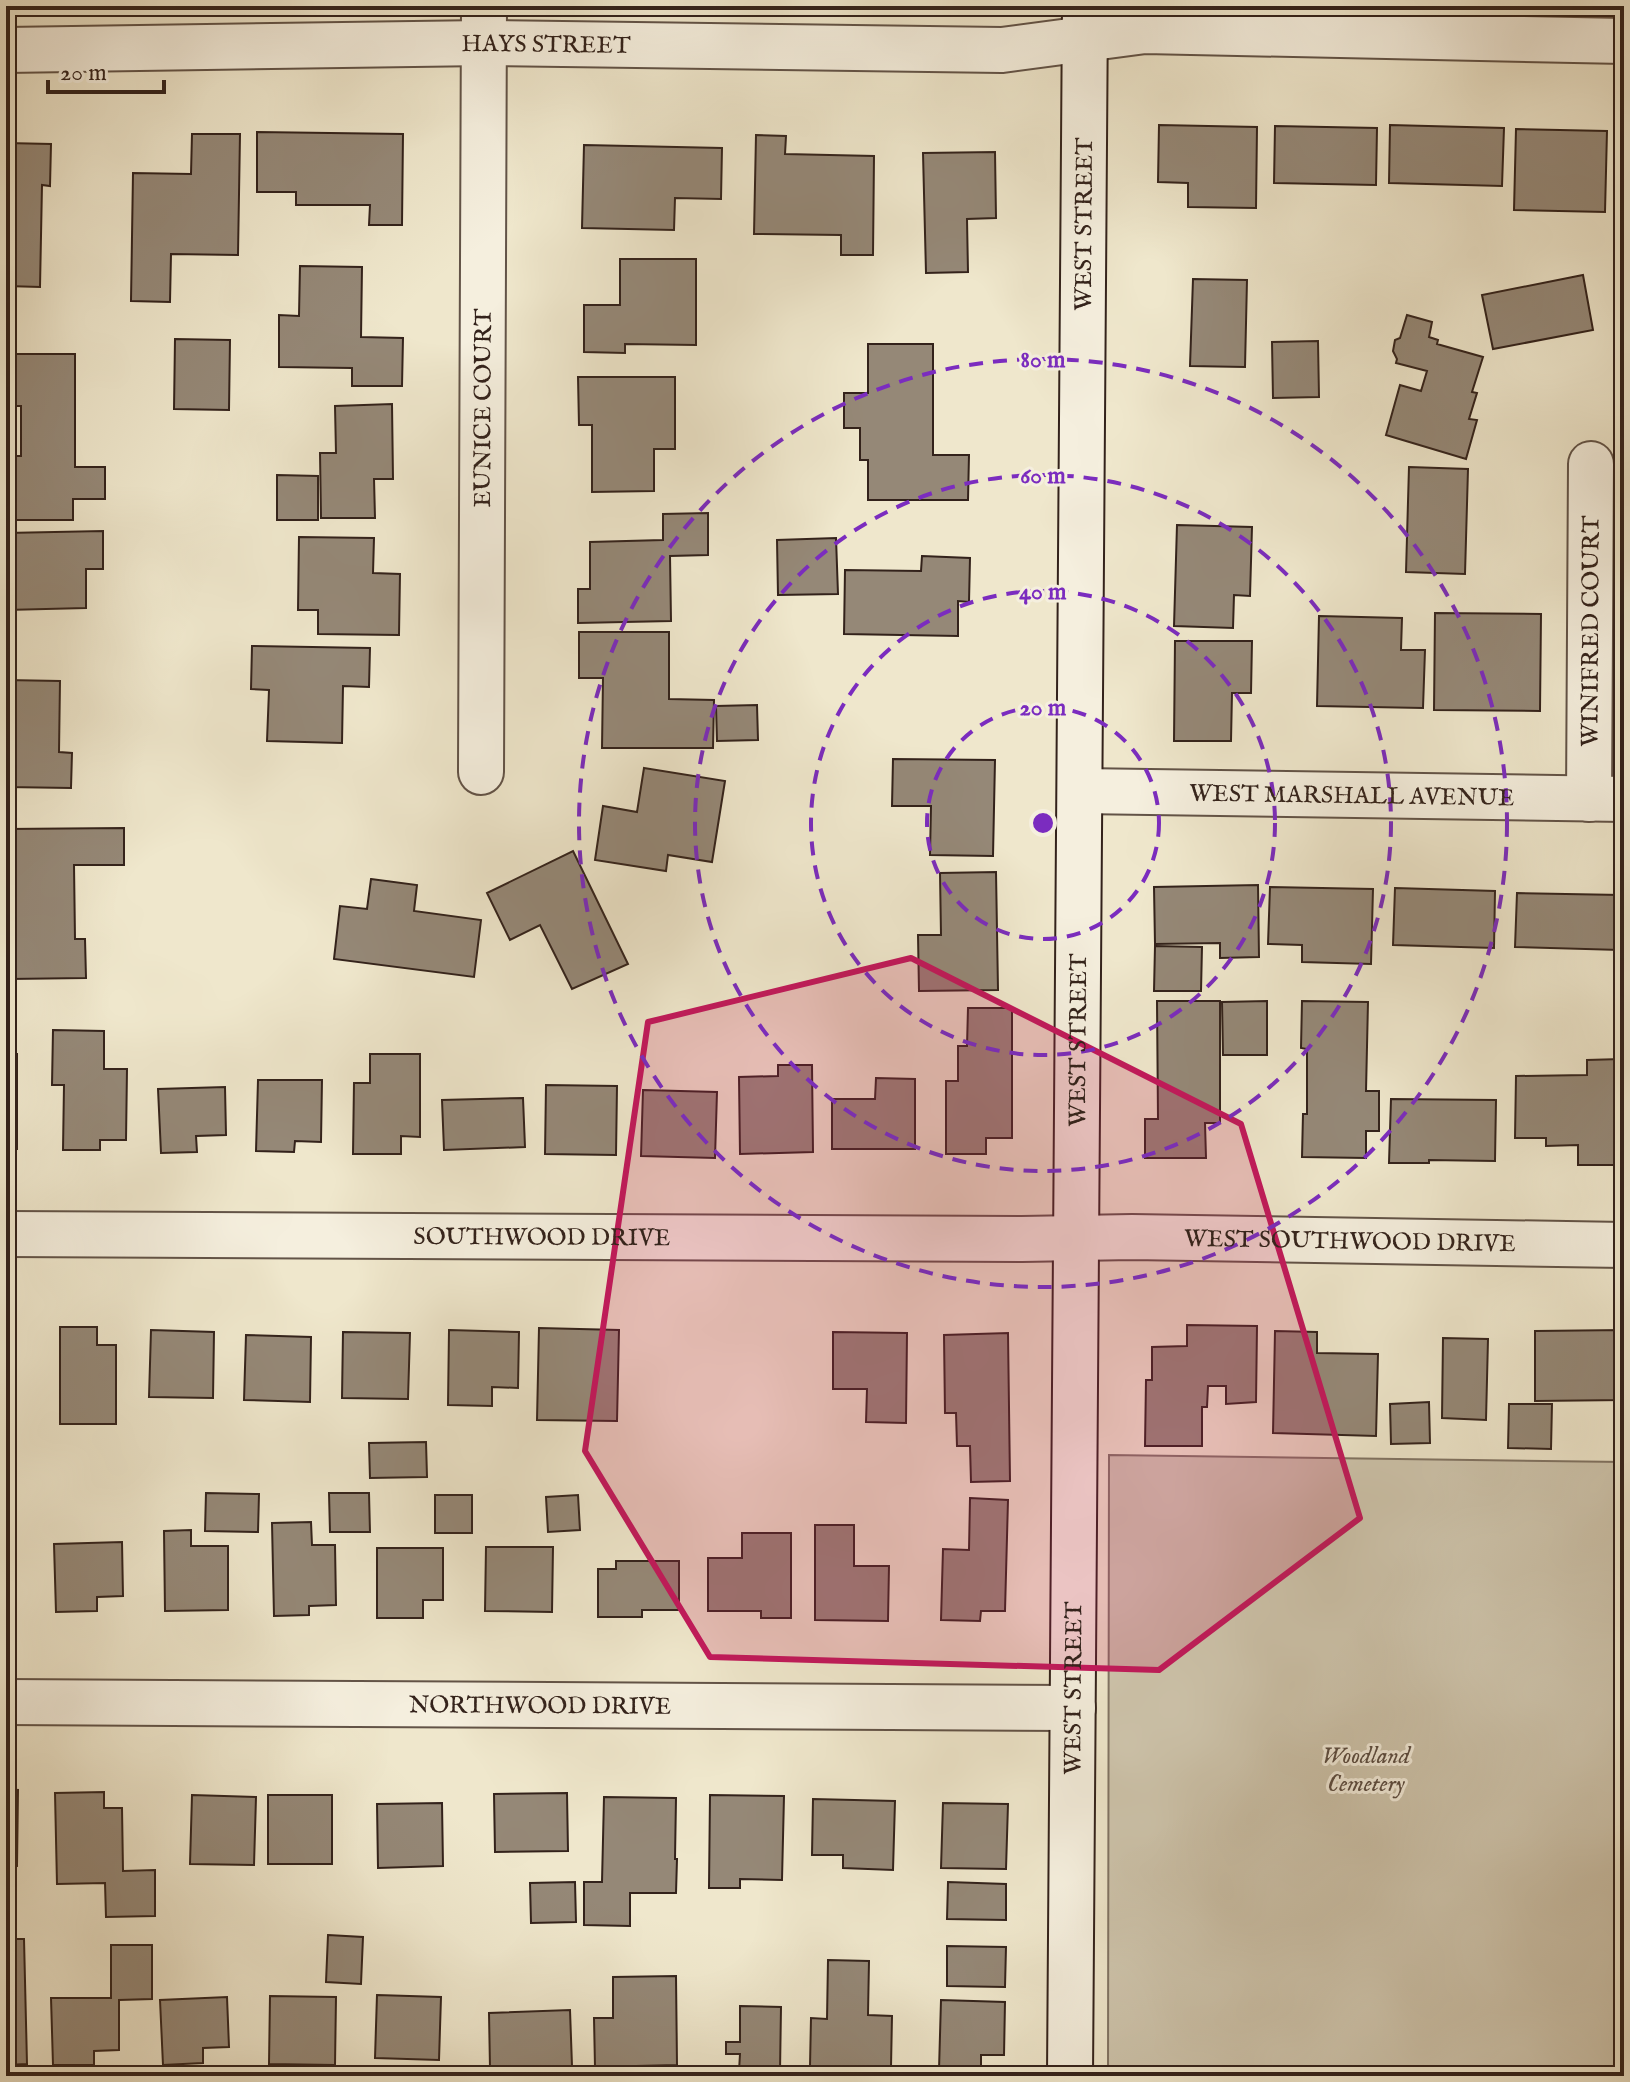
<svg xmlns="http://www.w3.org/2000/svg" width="1630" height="2082" font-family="'IM FELL English',serif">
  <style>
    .green { fill: #cfc6ae; stroke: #817464; stroke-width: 2 }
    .building { fill: #958877; stroke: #33221b; stroke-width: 2 }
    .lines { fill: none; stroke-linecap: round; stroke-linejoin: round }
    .street-casing { stroke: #625347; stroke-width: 48 }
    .secondary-casing { stroke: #33221b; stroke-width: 48 }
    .street { stroke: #f5efde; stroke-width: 44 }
    .secondary { stroke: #f5efde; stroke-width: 44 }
    .marked { fill: #c2185b; fill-opacity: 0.2; stroke: #c2185b; stroke-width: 6; stroke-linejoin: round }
    .ring { fill: none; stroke: #7b2cbf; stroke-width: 4; stroke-dasharray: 14 10 }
    .labels { text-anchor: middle; stroke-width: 6; stroke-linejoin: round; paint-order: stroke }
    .street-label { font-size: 24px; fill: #33221b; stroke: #f5efde }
    .park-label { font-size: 24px; font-style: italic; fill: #5a4b40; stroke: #f5efde }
    .centre { fill: #7b2cbf; stroke: #f5efde; stroke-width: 4 }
    .ring-label { font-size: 24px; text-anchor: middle; font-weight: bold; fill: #7b2cbf; stroke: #f5efde; stroke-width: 6; stroke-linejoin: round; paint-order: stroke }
  </style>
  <rect width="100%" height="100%" fill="#efe7cc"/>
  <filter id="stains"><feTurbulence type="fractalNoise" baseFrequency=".0025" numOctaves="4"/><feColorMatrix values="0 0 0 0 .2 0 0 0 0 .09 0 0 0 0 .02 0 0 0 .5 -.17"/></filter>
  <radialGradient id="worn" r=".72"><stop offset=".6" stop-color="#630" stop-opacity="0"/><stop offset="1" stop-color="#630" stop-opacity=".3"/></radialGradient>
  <path class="green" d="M 1109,1455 L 1624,1462 L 1624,2076 L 1108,2076 Z"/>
  <path class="building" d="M 1159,125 L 1257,127 L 1256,208 L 1188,207 L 1188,183 L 1158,182 Z
    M 1390,125 L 1504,128 L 1502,186 L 1389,183 Z
    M 1275,126 L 1377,128 L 1376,185 L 1274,183 Z
    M 1516,129 L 1607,131 L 1605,212 L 1514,210 Z
    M 257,132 L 403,134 L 402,225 L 369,225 L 370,205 L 296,205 L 296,192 L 257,192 Z
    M 192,134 L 240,134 L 238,255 L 171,254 L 170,302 L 131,301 L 133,173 L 191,174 Z
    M 756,135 L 786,136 L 785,154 L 874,156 L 873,255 L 841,255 L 841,235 L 754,234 Z
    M 6,143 L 51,144 L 50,186 L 42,185 L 40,287 L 6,286 Z
    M 584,145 L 722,148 L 721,199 L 675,198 L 674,230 L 582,228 Z
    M 995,152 L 996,218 L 967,219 L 968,272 L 926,273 L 923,153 Z
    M 620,259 L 696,259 L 696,345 L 625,344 L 625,353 L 584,352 L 584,305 L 620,305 Z
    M 300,266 L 362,267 L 361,337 L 403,338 L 402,386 L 352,386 L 352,368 L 279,367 L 279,315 L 299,316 Z
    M 1583,275 L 1593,330 L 1493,349 L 1482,295 Z
    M 1193,279 L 1247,280 L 1245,367 L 1190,366 Z
    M 1407,315 L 1432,322 L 1429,337 L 1438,340 L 1437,344 L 1483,357 L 1472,392 L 1477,393 L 1469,419 L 1477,420 L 1466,459 L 1386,435 L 1400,385 L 1421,391 L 1427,371 L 1396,363 L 1397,359 L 1393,351 L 1395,340 L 1400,338 Z
    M 175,339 L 230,340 L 229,410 L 174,409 Z
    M 1318,341 L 1319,397 L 1273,398 L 1272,342 Z
    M 868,344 L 933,344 L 933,455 L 969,455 L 968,500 L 868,500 L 868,460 L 860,460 L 860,428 L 844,428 L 844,393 L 868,393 Z
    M 6,354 L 75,354 L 75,467 L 105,467 L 105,499 L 73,499 L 73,520 L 6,520 L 6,456 L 21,456 L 21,406 L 6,406 Z
    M 578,377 L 675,377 L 675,449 L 654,449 L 654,491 L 592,492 L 592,425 L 579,425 Z
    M 392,404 L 393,479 L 374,479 L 375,518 L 321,518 L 320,453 L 336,453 L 335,406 Z
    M 1409,467 L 1468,469 L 1465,574 L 1406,572 Z
    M 277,475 L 318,476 L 318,520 L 277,520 Z
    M 708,513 L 708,555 L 670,556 L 671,621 L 578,623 L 578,589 L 590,589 L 590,542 L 663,540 L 663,514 Z
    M 1177,525 L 1252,527 L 1250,596 L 1234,595 L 1233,628 L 1174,626 Z
    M 103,531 L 103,569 L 86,569 L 86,608 L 6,610 L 6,533 Z
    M 299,537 L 374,538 L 373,573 L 400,574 L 399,635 L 318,634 L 318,610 L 298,610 Z
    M 836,538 L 838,594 L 778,595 L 777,540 Z
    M 922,556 L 970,558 L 969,602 L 958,601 L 958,636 L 844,634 L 845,570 L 921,571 Z
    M 1435,613 L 1541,614 L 1540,711 L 1434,710 Z
    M 1319,616 L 1402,618 L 1401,650 L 1425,650 L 1423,708 L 1317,706 Z
    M 579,632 L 669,632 L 669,699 L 714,700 L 713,748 L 602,748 L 603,678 L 579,678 Z
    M 1175,641 L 1252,641 L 1251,693 L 1232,693 L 1231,741 L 1174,741 Z
    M 252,646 L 370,648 L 369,687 L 343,686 L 342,743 L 267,741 L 269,690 L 251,689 Z
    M 6,680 L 60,681 L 59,752 L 72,753 L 71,788 L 6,787 Z
    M 757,705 L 758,740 L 717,741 L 716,706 Z
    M 893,759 L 995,760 L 993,856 L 930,855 L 931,806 L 892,806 Z
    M 644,768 L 725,781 L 712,862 L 668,855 L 666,871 L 595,860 L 603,806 L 637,812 Z
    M 124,828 L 124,865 L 74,865 L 75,939 L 85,939 L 86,978 L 9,979 L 8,937 L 6,937 L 6,829 Z
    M 573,851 L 628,964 L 572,989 L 540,925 L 510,940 L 487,893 Z
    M 996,872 L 998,990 L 919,991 L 918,935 L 941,935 L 940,873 Z
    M 371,879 L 417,885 L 414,911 L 481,920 L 474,977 L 334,959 L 340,906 L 367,909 Z
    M 1258,885 L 1259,957 L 1220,958 L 1220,943 L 1155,944 L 1154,887 Z
    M 1270,887 L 1373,889 L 1371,964 L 1302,962 L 1302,945 L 1268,944 Z
    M 1395,888 L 1495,891 L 1494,948 L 1393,945 Z
    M 1517,893 L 1621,895 L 1620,950 L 1515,947 Z
    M 1155,946 L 1202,947 L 1201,991 L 1154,991 Z
    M 1157,1001 L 1220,1001 L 1220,1123 L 1205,1123 L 1206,1158 L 1145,1158 L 1145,1119 L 1158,1119 Z
    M 1267,1001 L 1267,1055 L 1223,1055 L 1222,1002 Z
    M 1302,1001 L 1368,1002 L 1366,1091 L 1379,1091 L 1379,1131 L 1366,1131 L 1366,1158 L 1302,1157 L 1303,1114 L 1307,1114 L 1307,1049 L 1301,1048 Z
    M 968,1008 L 1012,1008 L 1012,1138 L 986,1138 L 986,1154 L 946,1154 L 946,1081 L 958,1081 L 958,1046 L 967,1046 Z
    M 53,1030 L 104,1031 L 104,1069 L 127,1069 L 126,1140 L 100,1140 L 100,1150 L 63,1150 L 64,1085 L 52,1085 Z
    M 6,1054 L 17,1054 L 17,1149 L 6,1149 Z
    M 370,1054 L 420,1054 L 420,1137 L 401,1136 L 401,1154 L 353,1154 L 354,1083 L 370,1083 Z
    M 1621,1059 L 1620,1165 L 1578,1165 L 1578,1145 L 1546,1146 L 1546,1138 L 1515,1138 L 1516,1076 L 1587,1075 L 1587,1060 Z
    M 778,1065 L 812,1065 L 813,1152 L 740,1154 L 739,1077 L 778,1076 Z
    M 876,1078 L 915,1079 L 915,1149 L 832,1149 L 832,1099 L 875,1099 Z
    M 258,1080 L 322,1080 L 321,1142 L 295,1141 L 294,1152 L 256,1151 Z
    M 546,1085 L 617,1086 L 616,1155 L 545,1154 Z
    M 225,1087 L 226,1135 L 196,1136 L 197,1152 L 161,1153 L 158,1089 Z
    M 643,1090 L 717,1092 L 715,1158 L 641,1156 Z
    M 523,1098 L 525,1147 L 444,1150 L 442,1100 Z
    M 1391,1099 L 1496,1100 L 1495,1161 L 1429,1160 L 1429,1163 L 1389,1163 Z
    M 1187,1325 L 1257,1326 L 1256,1402 L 1226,1404 L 1226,1386 L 1208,1386 L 1207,1407 L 1202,1407 L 1202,1446 L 1145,1446 L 1146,1380 L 1152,1380 L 1152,1347 L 1187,1346 Z
    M 60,1327 L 97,1327 L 97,1345 L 116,1345 L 116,1424 L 60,1424 Z
    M 539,1328 L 619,1330 L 617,1421 L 537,1420 Z
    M 151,1330 L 214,1332 L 213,1398 L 149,1397 Z
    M 449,1330 L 519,1332 L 518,1388 L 492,1387 L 492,1406 L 448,1405 Z
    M 1624,1330 L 1624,1400 L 1535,1401 L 1535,1331 Z
    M 1275,1331 L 1317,1332 L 1317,1353 L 1378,1354 L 1376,1436 L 1273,1433 Z
    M 343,1332 L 410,1333 L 408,1399 L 342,1398 Z
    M 833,1332 L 907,1333 L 906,1423 L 866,1422 L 867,1389 L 833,1389 Z
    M 1008,1333 L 1010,1481 L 971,1482 L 970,1446 L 957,1446 L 956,1413 L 945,1413 L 944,1335 Z
    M 246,1335 L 311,1337 L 310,1402 L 244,1400 Z
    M 1443,1338 L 1488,1339 L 1486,1420 L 1442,1418 Z
    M 1429,1402 L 1430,1443 L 1391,1444 L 1390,1404 Z
    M 1509,1404 L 1552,1404 L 1551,1449 L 1508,1448 Z
    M 426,1442 L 427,1477 L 370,1478 L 369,1443 Z
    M 206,1493 L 259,1494 L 258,1532 L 205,1531 Z
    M 329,1493 L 369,1493 L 370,1532 L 330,1532 Z
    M 435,1495 L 472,1495 L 472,1533 L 435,1533 Z
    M 578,1495 L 580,1530 L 548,1532 L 546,1497 Z
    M 970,1498 L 1008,1500 L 1005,1611 L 981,1611 L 980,1621 L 941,1620 L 943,1549 L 969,1550 Z
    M 311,1522 L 312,1545 L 335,1545 L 336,1605 L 309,1606 L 309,1615 L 274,1616 L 272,1523 Z
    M 815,1525 L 854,1525 L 854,1566 L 889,1566 L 888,1621 L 815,1620 Z
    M 191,1530 L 191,1546 L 228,1546 L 228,1610 L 165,1611 L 164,1531 Z
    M 742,1533 L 791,1533 L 791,1618 L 761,1618 L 761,1611 L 708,1611 L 708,1558 L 742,1558 Z
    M 122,1542 L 123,1596 L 97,1597 L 97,1611 L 56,1612 L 54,1544 Z
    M 6,1546 L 15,1546 L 14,1616 L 6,1616 Z
    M 486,1547 L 553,1547 L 552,1612 L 485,1611 Z
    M 377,1548 L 443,1548 L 443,1600 L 423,1600 L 423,1618 L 377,1618 Z
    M 616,1561 L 679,1561 L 679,1610 L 642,1610 L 642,1617 L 598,1617 L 598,1569 L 616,1569 Z
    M 6,1789 L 18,1790 L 17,1866 L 6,1865 Z
    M 104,1792 L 104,1808 L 122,1808 L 123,1871 L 155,1870 L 155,1916 L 106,1917 L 105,1883 L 57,1884 L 55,1793 Z
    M 567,1793 L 568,1851 L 495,1852 L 494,1794 Z
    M 192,1795 L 256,1797 L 254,1865 L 190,1864 Z
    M 268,1795 L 332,1795 L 332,1864 L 268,1864 Z
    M 710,1795 L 784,1796 L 782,1880 L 740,1879 L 740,1888 L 709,1888 Z
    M 604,1797 L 676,1798 L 675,1859 L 677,1859 L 676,1893 L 630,1893 L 630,1926 L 584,1925 L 584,1882 L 602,1882 Z
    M 813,1799 L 895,1801 L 893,1870 L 843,1868 L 843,1855 L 812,1855 Z
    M 442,1803 L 443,1866 L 378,1868 L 377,1804 Z
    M 943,1803 L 1008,1804 L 1006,1869 L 941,1868 Z
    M 575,1882 L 576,1922 L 531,1923 L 530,1883 Z
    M 948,1882 L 1006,1884 L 1006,1920 L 947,1919 Z
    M 328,1935 L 363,1937 L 361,1984 L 326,1982 Z
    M 6,1939 L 24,1939 L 27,2064 L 6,2065 Z
    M 111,1945 L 152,1945 L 152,1999 L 119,2000 L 119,2050 L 94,2051 L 94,2065 L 53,2065 L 51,1998 L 111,1998 Z
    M 947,1946 L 1006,1947 L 1005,1987 L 947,1986 Z
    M 828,1960 L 869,1961 L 868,2015 L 892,2016 L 891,2067 L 810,2066 L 811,2018 L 827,2019 Z
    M 676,1976 L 677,2065 L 595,2067 L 594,2018 L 613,2018 L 613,1977 Z
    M 377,1995 L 441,1997 L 439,2060 L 375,2058 Z
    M 270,1996 L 336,1997 L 335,2065 L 269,2064 Z
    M 227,1997 L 229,2047 L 203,2048 L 203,2063 L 163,2065 L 160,2000 Z
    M 941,2000 L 1005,2002 L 1004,2055 L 981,2055 L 981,2071 L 939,2070 Z
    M 740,2006 L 781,2007 L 780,2071 L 739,2071 L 740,2054 L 726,2054 L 726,2042 L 740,2042 Z
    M 570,2010 L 572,2066 L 490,2068 L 489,2013 Z"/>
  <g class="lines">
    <defs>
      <g id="street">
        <path id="s1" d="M 6,50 L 484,43 L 1002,50 L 1145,31 L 1624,41"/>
        <path id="s2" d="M 481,772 L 484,6"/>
        <path id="s3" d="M 1080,791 L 1624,799"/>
        <path id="s4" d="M 1589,799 L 1591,464"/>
        <path id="s5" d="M 6,1234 L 1022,1239 L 1132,1237 L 1624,1245"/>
        <path id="s6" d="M 6,1702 L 1073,1708"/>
      </g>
      <g id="secondary">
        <path id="s7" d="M 1070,2076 L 1085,6"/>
      </g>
    </defs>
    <use href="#street" class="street-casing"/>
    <use href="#secondary" class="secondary-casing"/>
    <use href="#street" class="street"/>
    <use href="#secondary" class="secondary"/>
  </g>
  <path class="marked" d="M 911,958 L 1241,1124 L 1360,1518 L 1159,1670 L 710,1657 L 585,1451 L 648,1022 Z"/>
  <g class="ring">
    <circle cx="1043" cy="823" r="116"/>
    <circle cx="1043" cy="823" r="232"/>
    <circle cx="1043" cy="823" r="348"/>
    <circle cx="1043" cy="823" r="464"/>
  </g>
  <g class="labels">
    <g class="street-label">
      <text dy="8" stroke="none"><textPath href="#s1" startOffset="540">HAYS STREET</textPath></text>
      <text dy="8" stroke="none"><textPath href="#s7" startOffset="1852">WEST STREET</textPath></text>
      <text dy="8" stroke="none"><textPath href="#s2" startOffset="364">EUNICE COURT</textPath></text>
      <text dy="8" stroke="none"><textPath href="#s4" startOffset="168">WINIFRED COURT</textPath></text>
      <text dy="8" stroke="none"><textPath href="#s3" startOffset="272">WEST MARSHALL AVENUE</textPath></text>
      <text dy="8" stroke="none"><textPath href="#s7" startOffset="1036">WEST STREET</textPath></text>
      <text dy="8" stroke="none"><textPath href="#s5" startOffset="536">SOUTHWOOD DRIVE</textPath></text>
      <text dy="8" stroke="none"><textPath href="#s5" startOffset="1344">WEST SOUTHWOOD DRIVE</textPath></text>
      <text dy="8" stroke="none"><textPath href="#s7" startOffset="388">WEST STREET</textPath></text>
      <text dy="8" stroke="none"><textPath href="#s6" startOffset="534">NORTHWOOD DRIVE</textPath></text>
    </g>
    <g class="park-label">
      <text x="1366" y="1763">Woodland<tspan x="1366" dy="28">Cemetery</tspan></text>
    </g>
  </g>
  <circle cx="1043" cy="823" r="12" class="centre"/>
  <g class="ring-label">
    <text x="1043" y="367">80 m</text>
    <text x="1043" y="483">60 m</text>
    <text x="1043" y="599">40 m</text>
    <text x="1043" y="715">20 m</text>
  </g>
  <rect width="1630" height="2082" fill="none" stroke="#efe7cc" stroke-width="32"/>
  <rect x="8" y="8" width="1614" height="2066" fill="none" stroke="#33221b" stroke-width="4"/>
  <rect x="16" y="16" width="1598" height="2050" fill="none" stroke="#33221b" stroke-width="2"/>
  <path d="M48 80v12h116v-12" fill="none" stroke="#33221b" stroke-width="4"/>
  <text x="60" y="80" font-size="24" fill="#33221b" stroke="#f5efde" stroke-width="6" paint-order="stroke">20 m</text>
  <rect width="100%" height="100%" filter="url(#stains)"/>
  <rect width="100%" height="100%" fill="url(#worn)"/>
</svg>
